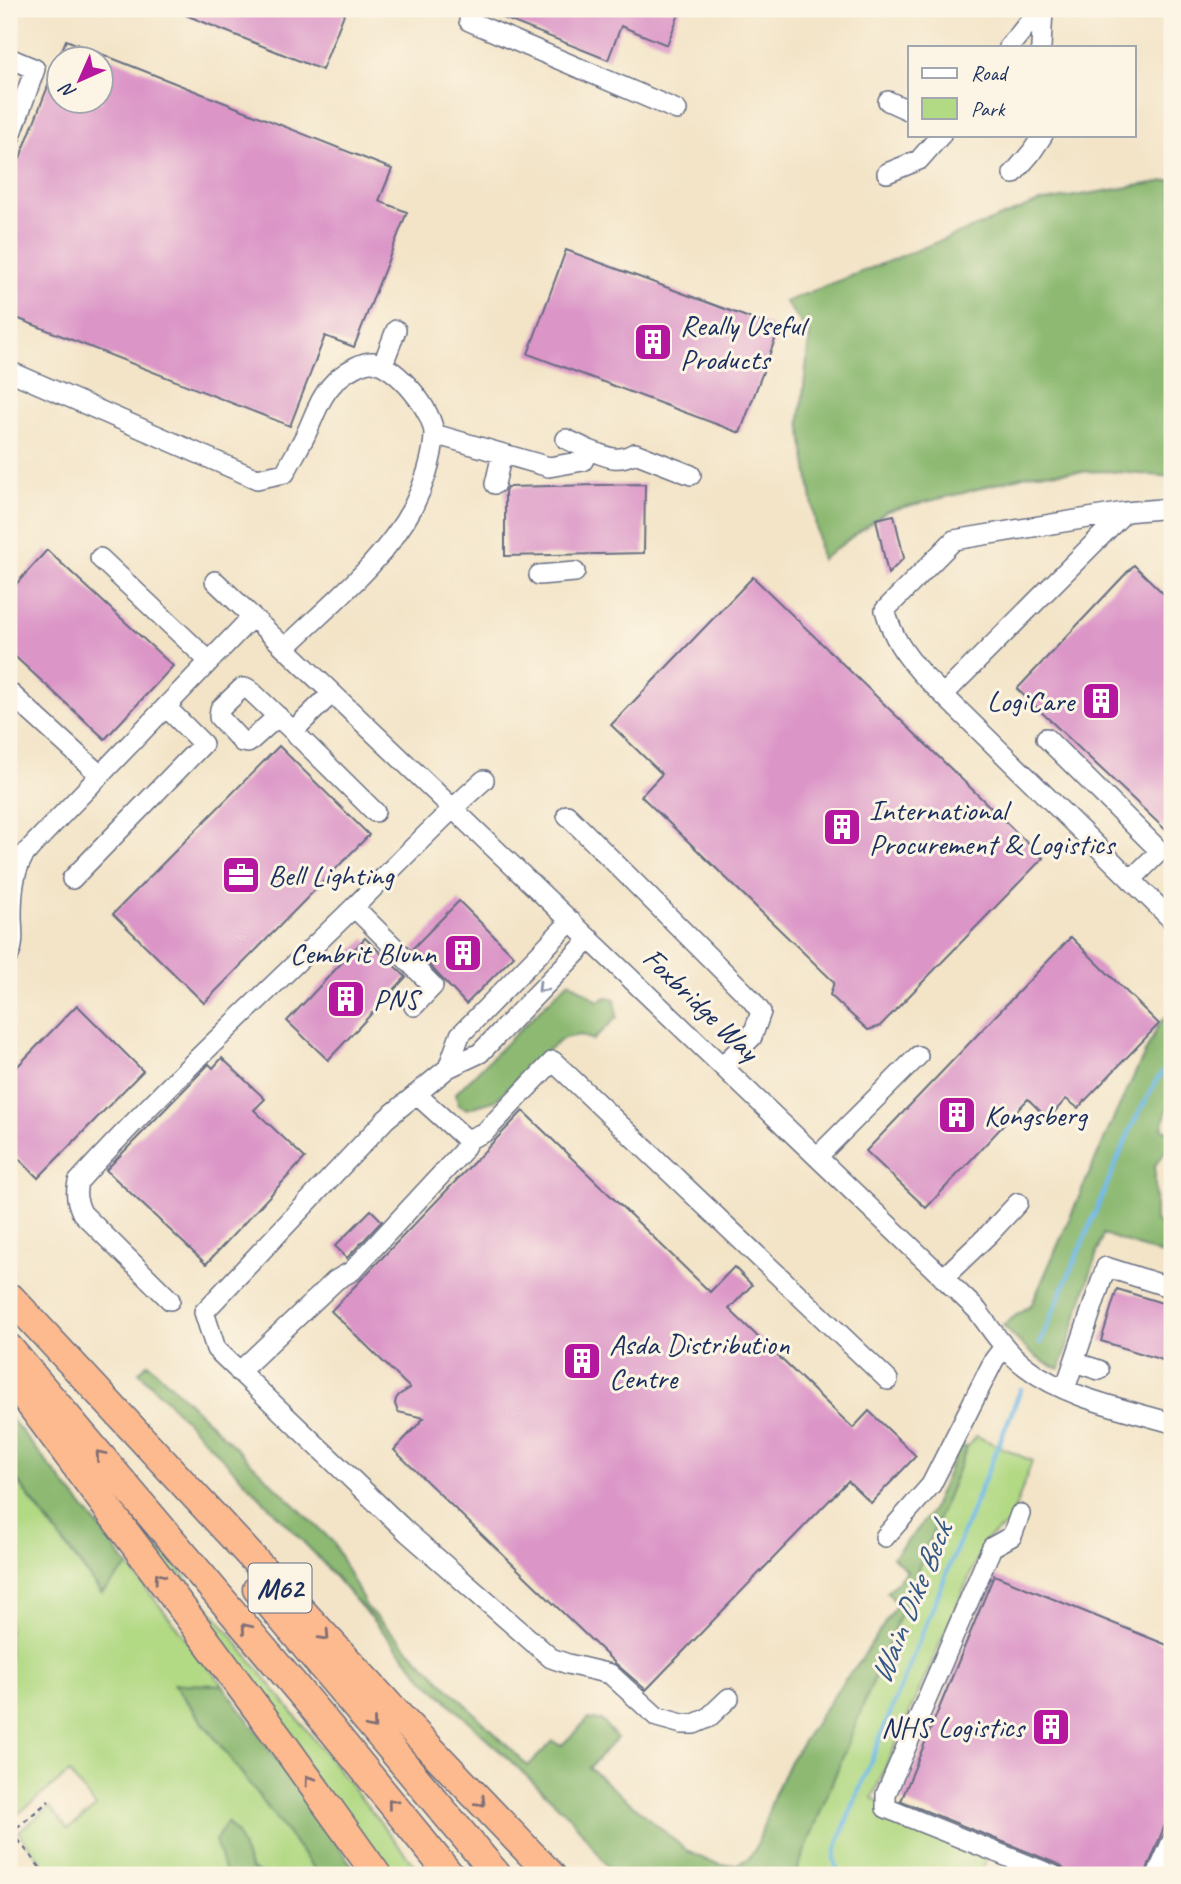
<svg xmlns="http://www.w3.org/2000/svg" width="1181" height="1884" font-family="Caveat,sans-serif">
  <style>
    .green { fill: #b2d984; stroke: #668471; stroke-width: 2 }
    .forest { fill: #8db972; stroke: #547468; stroke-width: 2 }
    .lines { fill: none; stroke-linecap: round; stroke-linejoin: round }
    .stream { stroke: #6eb9e7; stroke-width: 4.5 }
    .building { fill: #db95c7; fill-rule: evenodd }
    .minor-casing { stroke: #676e83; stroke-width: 22 }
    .highway-casing { stroke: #676e83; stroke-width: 31 }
    .path { stroke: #676e83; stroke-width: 2.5; stroke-dasharray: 5 5; stroke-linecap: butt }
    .minor { stroke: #fff; stroke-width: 19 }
    .highway { stroke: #fcba8e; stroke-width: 28 }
    .oneway { stroke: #8d97ae }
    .oneway2 { stroke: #806e74 }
    .labels { text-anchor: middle; stroke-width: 6; stroke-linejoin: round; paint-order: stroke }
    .shield { fill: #fcf5e5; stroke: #5e6a86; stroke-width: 2 }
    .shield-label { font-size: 28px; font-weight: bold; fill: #1b2f5e }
    .poi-label { font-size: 30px; fill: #1b2f5e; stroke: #fcf5e5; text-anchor: start }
    .street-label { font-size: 30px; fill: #1b2f5e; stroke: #fcf5e5 }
    .water-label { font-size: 32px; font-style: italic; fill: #345887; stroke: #fcf5e5 }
  </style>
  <rect width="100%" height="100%" fill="#fcf5e5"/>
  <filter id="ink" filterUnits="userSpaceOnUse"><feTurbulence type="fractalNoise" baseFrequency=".0143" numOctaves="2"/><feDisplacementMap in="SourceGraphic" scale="14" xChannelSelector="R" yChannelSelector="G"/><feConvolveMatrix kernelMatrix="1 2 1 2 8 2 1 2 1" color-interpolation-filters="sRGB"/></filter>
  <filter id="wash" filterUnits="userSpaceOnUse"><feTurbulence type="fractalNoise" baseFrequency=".00686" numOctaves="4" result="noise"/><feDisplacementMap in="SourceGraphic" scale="28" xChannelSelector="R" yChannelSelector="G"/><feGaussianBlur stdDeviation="1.57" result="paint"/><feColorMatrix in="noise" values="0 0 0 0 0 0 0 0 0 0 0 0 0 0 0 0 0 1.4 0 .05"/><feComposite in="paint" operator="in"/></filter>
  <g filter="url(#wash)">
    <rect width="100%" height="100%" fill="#f3e4c7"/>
    <path class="green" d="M 976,1436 L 1032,1461 L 1010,1523 L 986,1539 L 872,1798 L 991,1850 L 979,1875 L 795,1875 L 967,1447 Z
      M 9,1471 L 101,1593 L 128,1566 L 223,1685 L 174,1685 L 319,1875 L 52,1875 L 18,1832 L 50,1807 L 68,1829 L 96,1807 L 69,1773 L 9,1821 Z
      M 153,1537 L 422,1875 L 384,1875 L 163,1564 Z"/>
    <path class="forest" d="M 1172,180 L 1172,477 L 1107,471 L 1034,473 L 963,493 L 887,511 L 821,560 L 800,421 L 810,334 L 785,302 L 1039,202 Z
      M 569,981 L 598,1001 L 607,997 L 615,999 L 617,1017 L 593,1040 L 580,1035 L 564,1038 L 542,1054 L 496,1100 L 467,1109 L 458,1105 L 456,1093 Z
      M 1172,1011 L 1172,1098 L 1167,1109 L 1162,1129 L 1172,1132 L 1172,1144 L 1155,1165 L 1155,1221 L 1172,1232 L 1172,1258 L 1103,1234 L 1060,1369 C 1037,1363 1019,1342 1003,1325 L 1032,1304 L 1116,1113 L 1159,1024 Z
      M 148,1363 L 333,1542 L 367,1608 L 528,1766 L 553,1741 L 561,1746 L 588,1719 L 601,1720 L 617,1738 L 589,1768 L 686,1850 L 706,1860 L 722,1865 L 737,1864 L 748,1859 L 756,1848 L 774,1795 L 790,1761 L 840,1686 L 861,1660 L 897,1604 L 887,1592 L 907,1571 L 893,1557 L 918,1529 L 932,1510 L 959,1446 L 967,1447 L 795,1875 L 614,1875 L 572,1819 L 426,1681 L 317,1556 L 139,1372 Z
      M 9,1416 L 97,1524 L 128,1566 L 102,1593 L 9,1470 Z
      M 174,1684 L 223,1685 L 359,1875 L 319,1875 Z
      M 227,1822 L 237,1834 L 251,1869 L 263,1875 L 226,1875 L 215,1841 Z"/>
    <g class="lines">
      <path class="stream" d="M 1040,1343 L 1131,1128 L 1156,1081 L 1172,1060
        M 839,1875 L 834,1859 L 839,1840 L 1021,1389"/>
    </g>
    <g id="blocks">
      <path class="building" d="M 171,9 L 346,9 L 322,70 Z
        M 506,9 L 681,9 L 667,45 L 621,26 L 608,60 L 503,18 Z
        M 66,40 L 392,169 L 379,201 L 407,212 L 354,347 L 325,336 L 290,426 L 9,315 L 9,186 ZM 60,60 L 102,60 L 102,102 L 60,102 Z
        M 566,250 L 779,329 L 740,433 L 528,354 Z
        M 645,484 L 644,553 L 505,556 L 505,491 L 507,487 Z
        M 894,515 L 904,558 L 888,574 L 876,519 Z
        M 47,550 L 173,666 L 105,739 L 9,651 L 9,592 Z
        M 1134,565 L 1172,602 L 1172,836 L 1017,689 Z
        M 753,577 L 1043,858 L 880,1026 L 868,1030 L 830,995 L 834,982 L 641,796 L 662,774 L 611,725 Z
        M 279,746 L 369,835 L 204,1003 L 113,914 Z
        M 459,901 L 514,956 L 466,1004 L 413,948 Z
        M 1071,937 L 1159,1024 L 1078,1108 L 1066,1099 L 1048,1119 L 1028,1099 L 926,1208 L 866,1151 Z
        M 365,938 L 406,977 L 328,1060 L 287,1021 Z
        M 77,1005 L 143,1071 L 38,1178 L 9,1149 L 9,1075 Z
        M 222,1058 L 265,1099 L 254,1110 L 305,1158 L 206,1264 L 106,1170 L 209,1064 L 213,1068 Z
        M 523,1111 L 710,1292 L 734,1267 L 752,1285 L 729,1309 L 853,1428 L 869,1411 L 916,1456 L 871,1503 L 848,1481 L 646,1690 L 615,1663 L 394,1450 L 424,1418 L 398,1412 L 395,1404 L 396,1399 L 399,1395 L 410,1388 L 331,1311 Z
        M 371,1210 L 382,1221 L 347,1258 L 335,1246 Z
        M 1117,1289 L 1172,1306 L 1172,1363 L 1101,1341 Z
        M 994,1575 L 1172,1647 L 1172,1807 L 1145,1875 L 1065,1875 L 1063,1868 L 1058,1864 L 901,1801 Z"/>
    </g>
  </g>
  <g filter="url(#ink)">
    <use href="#blocks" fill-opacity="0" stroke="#676e83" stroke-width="2"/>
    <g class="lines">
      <defs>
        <path id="minor" d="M 474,9 L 469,21 L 677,110
          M 1009,47 L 1040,9
          M 1041,47 L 1043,9
          M 9,58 L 35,69 L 9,141
          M 888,101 L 910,111
          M 887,173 L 919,160 L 941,135
          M 1013,174 L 1031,153 L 1043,135
          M 383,364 L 396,330
          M 9,371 L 257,479 L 285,473 C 291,461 299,448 305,436 C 315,415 321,392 340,377 C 347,371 363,361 373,362 C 396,365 435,412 434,436 C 433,459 423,487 413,507 C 384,562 329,605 285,648
          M 434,434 L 549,467 L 583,461 L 589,450 L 566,439
          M 589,450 C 608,457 616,463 635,453 L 691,475
          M 495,484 L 502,454
          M 1125,512 L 954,540 L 885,610 C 893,638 903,652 922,674 L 1172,920
          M 100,558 L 209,661
          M 539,575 L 575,572
          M 215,581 L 977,1310 C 992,1331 1006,1352 1026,1367 C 1066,1398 1125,1409 1172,1423
          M 9,692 L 100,775
          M 332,693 L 293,731 L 375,812
          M 944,694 L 1125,512 L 1172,508
          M 278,716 L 248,743 L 242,742 L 219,717 L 220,709 L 242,688 L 247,688 L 252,692 L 293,731
          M 1046,738 L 1160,851 L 1131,880
          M 567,815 L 750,998 L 761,1012 L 752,1037 L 722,1066
          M 72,879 L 203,744 L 166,707
          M 354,907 L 433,986 L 414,1006
          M 571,921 L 460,1035 L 448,1068 L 480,1053 L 590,939
          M 9,955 C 15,943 12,929 12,915 C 12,898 13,874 22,859 C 24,854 29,850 32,846 L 252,617
          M 448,1068 L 386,1119 L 204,1312 L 216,1349 L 407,1532 L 551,1658 L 568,1664 L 610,1674 L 657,1717 L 682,1724 L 694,1724 L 708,1718 L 729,1698
          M 467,1140 L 485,1132 L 553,1061 L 888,1380
          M 817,1157 L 918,1056
          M 943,1278 L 989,1234 L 1018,1203
          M 170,1300 L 82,1213 C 77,1202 75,1195 78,1182 C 165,1086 261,998 354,907 C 397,865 438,820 484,780
          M 1074,1362 L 1099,1370
          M 239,1372 L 336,1280 L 352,1271 L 462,1152 L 466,1145 L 467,1140 L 416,1094
          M 1065,1389 L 1106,1267 L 1172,1288
          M 1020,1514 L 1012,1536 L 992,1547 L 886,1794 L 886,1808 L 1053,1875
          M 885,1537 L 931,1485 L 994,1360 L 1004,1347
          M 1157,1875 L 1172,1841"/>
        <path id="highway" d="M 12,1299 L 402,1719 L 551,1875
          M 9,1348 L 333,1731 L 450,1875
          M 9,1376 L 281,1741 L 377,1875
          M 257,1589 L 497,1875"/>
      </defs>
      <use href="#minor" class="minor-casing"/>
      <use href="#highway" class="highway-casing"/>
      <path class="path" d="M 12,1832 L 46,1875
        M 9,1834 L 49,1801"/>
      <use href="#minor" class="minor"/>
      <use href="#highway" class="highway"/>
    </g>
    <defs><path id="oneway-chevron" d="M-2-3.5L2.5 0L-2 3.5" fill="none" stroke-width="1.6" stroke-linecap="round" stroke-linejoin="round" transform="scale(1.75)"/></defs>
    <use class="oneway" href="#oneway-chevron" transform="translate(542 988) rotate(134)"/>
    <g class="oneway2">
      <use href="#oneway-chevron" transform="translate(100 1455) rotate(-130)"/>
      <use href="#oneway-chevron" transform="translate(159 1577) rotate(-126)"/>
      <use href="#oneway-chevron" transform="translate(246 1628) rotate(-130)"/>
      <use href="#oneway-chevron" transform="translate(325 1636) rotate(47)"/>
      <use href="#oneway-chevron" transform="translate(372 1725) rotate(50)"/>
      <use href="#oneway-chevron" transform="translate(309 1780) rotate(-126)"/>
      <use href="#oneway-chevron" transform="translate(481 1802) rotate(46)"/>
      <use href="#oneway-chevron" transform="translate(392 1803) rotate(-129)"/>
    </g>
  </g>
  <defs>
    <symbol id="building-square" viewBox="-11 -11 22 22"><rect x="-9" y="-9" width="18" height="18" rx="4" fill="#b5179e" stroke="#fcf5e5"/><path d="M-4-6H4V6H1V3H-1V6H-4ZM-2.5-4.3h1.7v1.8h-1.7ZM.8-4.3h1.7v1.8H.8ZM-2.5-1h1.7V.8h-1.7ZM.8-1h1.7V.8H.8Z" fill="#fff"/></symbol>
    <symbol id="office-square" viewBox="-11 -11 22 22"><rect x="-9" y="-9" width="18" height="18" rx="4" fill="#b5179e" stroke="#fcf5e5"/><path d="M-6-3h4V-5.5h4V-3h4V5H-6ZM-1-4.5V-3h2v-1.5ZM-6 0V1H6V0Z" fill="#fff"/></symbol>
  </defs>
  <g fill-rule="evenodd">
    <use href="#building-square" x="631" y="320" width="44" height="44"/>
    <use href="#building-square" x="1079" y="679" width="44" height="44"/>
    <use href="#building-square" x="820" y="805" width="44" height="44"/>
    <use href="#office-square" x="219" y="853" width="44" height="44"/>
    <use href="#building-square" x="441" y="931" width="44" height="44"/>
    <use href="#building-square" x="324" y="977" width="44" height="44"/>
    <use href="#building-square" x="935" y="1093" width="44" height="44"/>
    <use href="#building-square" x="560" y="1339" width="44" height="44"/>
    <use href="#building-square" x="1029" y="1705" width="44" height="44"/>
  </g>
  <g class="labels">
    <rect class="shield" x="248.5" y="1563.5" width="63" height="49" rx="5"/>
    <g class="shield-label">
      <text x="280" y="1598">M62</text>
    </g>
    <g class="poi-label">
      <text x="680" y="335">Really Useful<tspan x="680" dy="34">Products</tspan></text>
      <text x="1074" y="711" text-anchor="end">LogiCare</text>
      <text x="869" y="820">International<tspan x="869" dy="34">Procurement &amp; Logistics</tspan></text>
      <text x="268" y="885">Bell Lighting</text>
      <text x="436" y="963" text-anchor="end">Cembrit Blunn</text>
      <text x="373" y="1009">PNS</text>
      <text x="984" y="1125">Kongsberg</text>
      <text x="609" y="1354">Asda Distribution<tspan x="609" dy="34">Centre</tspan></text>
      <text x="1024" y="1737" text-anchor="end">NHS Logistics</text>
    </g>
    <g class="street-label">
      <text transform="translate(701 1004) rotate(44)" y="10">Foxbridge Way</text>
    </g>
    <g class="water-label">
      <text transform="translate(910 1603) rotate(-68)" y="11">Wain Dike Beck</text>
    </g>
  </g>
  <rect width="1181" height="1884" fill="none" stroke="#fcf5e5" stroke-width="35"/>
  <rect x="908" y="46" width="228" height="91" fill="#fcf5e5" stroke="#a2a6af" stroke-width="2"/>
  <rect x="922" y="68" width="35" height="10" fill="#ffffff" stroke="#a2a6af" stroke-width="2"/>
  <text x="971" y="80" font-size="21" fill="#1b2f5e">Road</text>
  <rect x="922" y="98" width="35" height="21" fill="#b2d984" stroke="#a2a6af" stroke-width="2"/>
  <text x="971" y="116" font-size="21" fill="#1b2f5e">Park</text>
  <g transform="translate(80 80) rotate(225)"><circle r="33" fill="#fcf5e5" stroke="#a2a6af" stroke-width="2"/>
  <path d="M0-5L12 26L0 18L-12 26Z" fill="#b5179e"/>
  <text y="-10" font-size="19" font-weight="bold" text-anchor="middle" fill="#1b2f5e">N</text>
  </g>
</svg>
